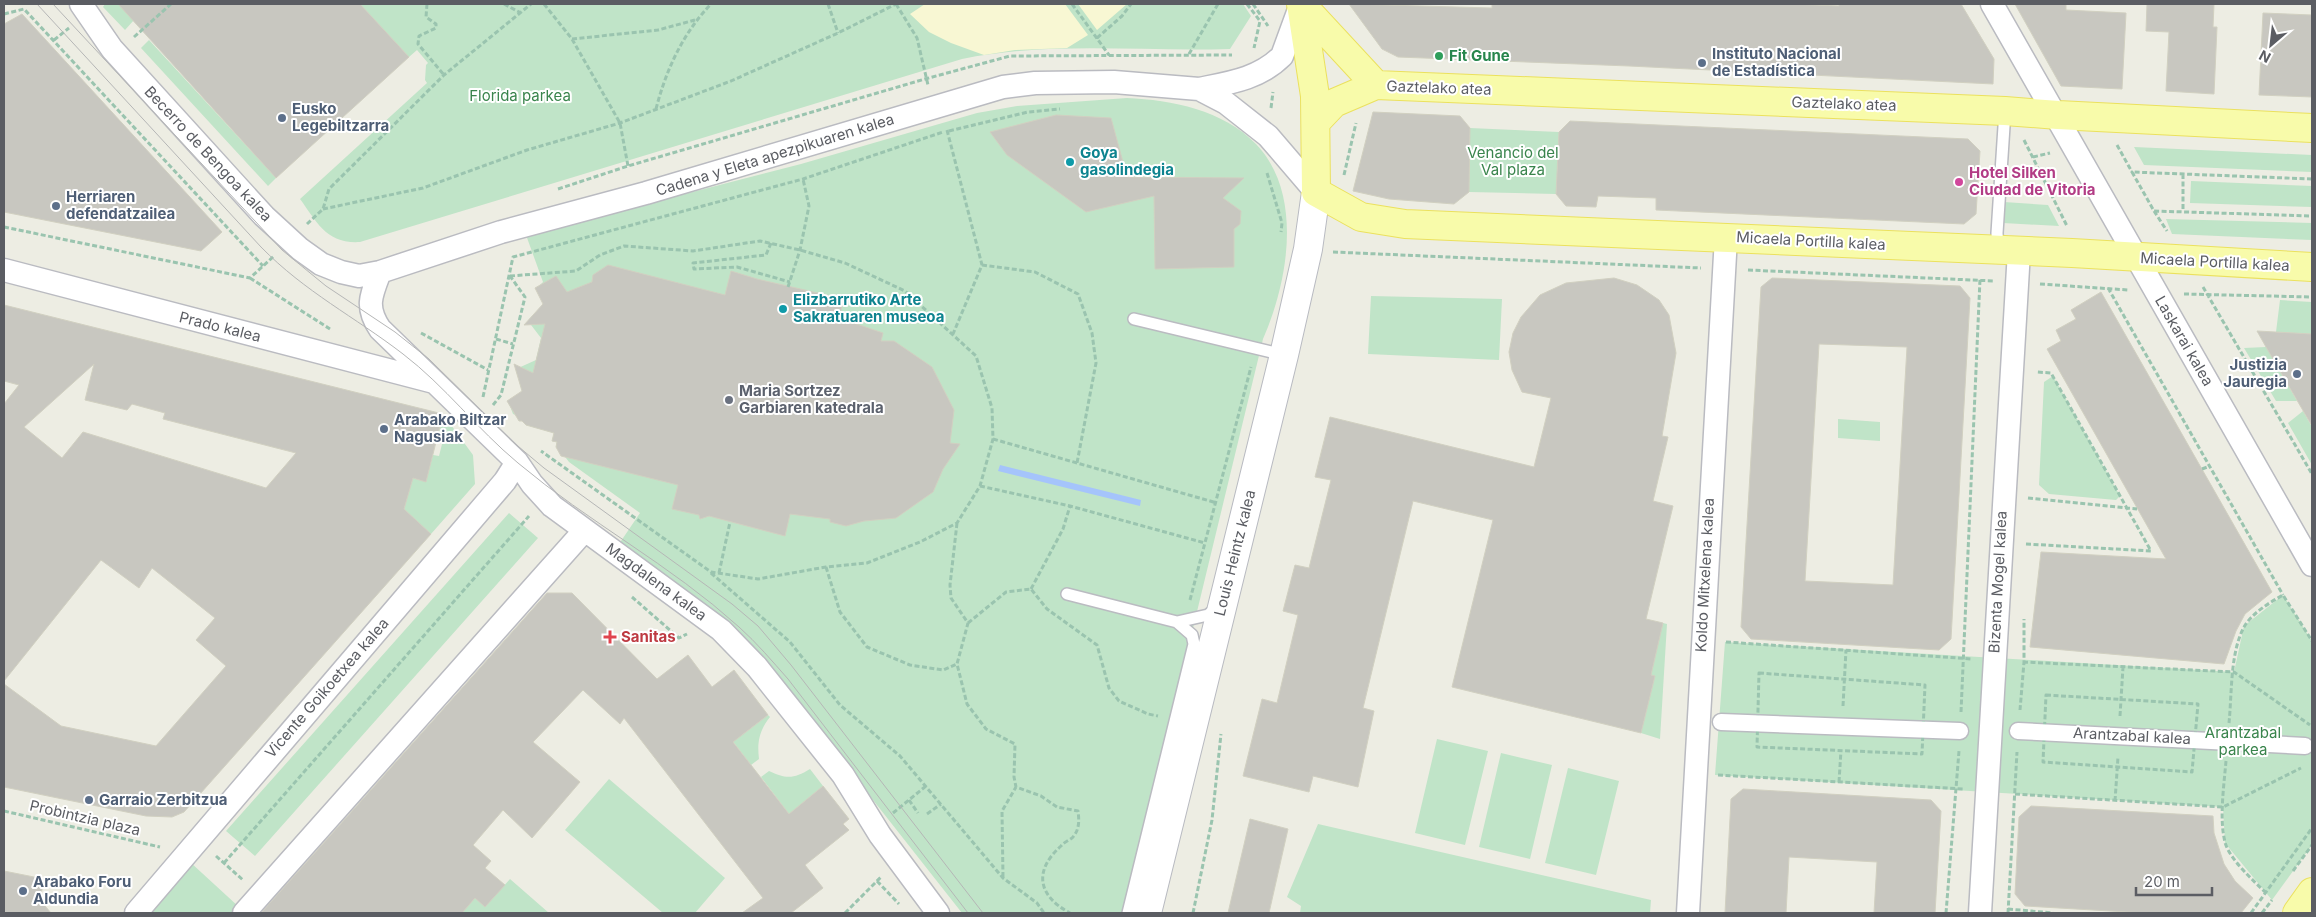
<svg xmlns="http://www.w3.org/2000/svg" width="2316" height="917" font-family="Inter,sans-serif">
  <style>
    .green { fill: #c0e4c8 }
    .sand { fill: #f8f7d3 }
    .water { fill: #a5c4fb }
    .building { fill: #c8c7c0; stroke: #d1d0c1; fill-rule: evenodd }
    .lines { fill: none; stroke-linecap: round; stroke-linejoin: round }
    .service-casing { stroke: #babbc1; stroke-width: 14 }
    .pedestrian-casing { stroke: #babbc1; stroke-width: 19 }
    .minor-casing { stroke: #babbc1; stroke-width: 25 }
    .secondary-casing { stroke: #b8bac1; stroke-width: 30 }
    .primary-casing { stroke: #ebe15e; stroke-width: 30 }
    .path { stroke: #9ac4af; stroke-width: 3; stroke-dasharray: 5 2.5; stroke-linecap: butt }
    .service { stroke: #fff; stroke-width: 11 }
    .pedestrian { stroke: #fff; stroke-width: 16 }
    .minor { stroke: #fff; stroke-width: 22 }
    .secondary { stroke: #fff; stroke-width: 28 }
    .primary { stroke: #f8fbaa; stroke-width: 28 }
    .tram { stroke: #b5b6b6; stroke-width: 1 }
    .leisure-dot { fill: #2e9e5b; stroke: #fff; stroke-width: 2 }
    .service-dot { fill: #5c6f8a; stroke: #fff; stroke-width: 2 }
    .culture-dot { fill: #0f9aa8; stroke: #fff; stroke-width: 2 }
    .hotel-dot { fill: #d1479c; stroke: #fff; stroke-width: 2 }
    .worship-dot { fill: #6b7280; stroke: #fff; stroke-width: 2 }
    .health-dot { fill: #e0444e; stroke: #fff; stroke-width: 2 }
    .labels { text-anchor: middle; stroke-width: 4; stroke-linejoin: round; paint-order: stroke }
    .service-label { font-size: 15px; font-weight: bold; fill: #4e5e75; stroke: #fff; text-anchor: start }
    .leisure-label { font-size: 15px; font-weight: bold; fill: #27864d; stroke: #fff; text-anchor: start }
    .street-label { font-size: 15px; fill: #5b5d63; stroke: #fff }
    .park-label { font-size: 15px; fill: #39844c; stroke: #fff }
    .culture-label { font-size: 15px; font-weight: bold; fill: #0d838f; stroke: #fff; text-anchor: start }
    .hotel-label { font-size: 15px; font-weight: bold; fill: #b23c85; stroke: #fff; text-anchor: start }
    .worship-label { font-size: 15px; font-weight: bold; fill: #5b616d; stroke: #fff; text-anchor: start }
    .health-label { font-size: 15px; font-weight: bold; fill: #be3a42; stroke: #fff; text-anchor: start }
  </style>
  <rect width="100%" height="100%" fill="#edede3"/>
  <path class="green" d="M 105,4 L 125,4 L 122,8 L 134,20 L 125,30 L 103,7 Z
    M 360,4 L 1243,4 L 1251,16 L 1230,49 C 1141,52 1050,41 962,59 L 360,242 C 326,244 317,222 300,199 L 427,83 L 425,80 L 426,65 L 428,63 L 417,50 L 409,57 Z
    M 149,40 L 276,178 L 268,186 L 141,48 Z
    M 1127,98 C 1172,100 1223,110 1256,144 C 1304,194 1288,282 1263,339 L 1124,913 L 962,913 L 810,720 L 619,544 L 640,513 L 569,462 L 556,445 L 557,442 L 552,441 L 554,433 L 526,425 L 522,421 L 519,421 L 516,415 L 513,414 L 508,401 L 523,395 L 516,369 L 536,360 L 541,338 L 528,321 L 532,316 L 535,317 L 546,302 L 536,289 L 543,282 L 526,235 L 801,164 L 977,113 L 1017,106 Z
    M 1470,128 L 1559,132 L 1556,194 L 1469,192 Z
    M 2134,147 L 2312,155 L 2312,172 L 2144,165 Z
    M 2191,181 L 2312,186 L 2312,207 L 2190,203 Z
    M 2004,202 L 2048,205 L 2059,226 L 2003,223 Z
    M 2166,219 L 2312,223 L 2312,240 L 2172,234 Z
    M 1371,296 L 1502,299 L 1499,360 L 1368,354 Z
    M 2280,300 L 2312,302 L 2312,334 L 2276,332 Z
    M 2266,347 L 2297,401 L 2276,401 L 2244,348 Z
    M 2053,376 L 2120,496 L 2116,500 L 2049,494 L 2039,485 L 2044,382 Z
    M 2303,411 L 2312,427 L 2312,465 L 2288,423 Z
    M 443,414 L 473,455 L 475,484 L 431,534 L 404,509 L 413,478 L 426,482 L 433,455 L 439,456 L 442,444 L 437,442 Z
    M 1838,419 L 1880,422 L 1880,441 L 1838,438 Z
    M 509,513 L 538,538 L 255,856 L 226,831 Z
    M 2283,595 L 2312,641 L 2312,845 L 2272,900 L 2225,843 L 2223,807 L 1715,775 L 1725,642 L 2234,672 L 2244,626 Z
    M 1663,623 L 1667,624 L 1660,739 L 1641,733 L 1655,676 L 1651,675 Z
    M 768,715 L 770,717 C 759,731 757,742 759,759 L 751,765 L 728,735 L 742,735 Z
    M 1437,739 L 1488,751 L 1465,845 L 1415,833 Z
    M 1501,753 L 1552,765 L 1530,859 L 1479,847 Z
    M 1568,768 L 1619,781 L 1596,875 L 1545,863 Z
    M 810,769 L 823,786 L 789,814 L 761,777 L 769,771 C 786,779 794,779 810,769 Z
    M 609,779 L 725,878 L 695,913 L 663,913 L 565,830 Z
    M 1318,824 L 1651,900 L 1650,913 L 1300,913 L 1301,906 L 1287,897 Z
    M 190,862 L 239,907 L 233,913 L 146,913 Z
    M 510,879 L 549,913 L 462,913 L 475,898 L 485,907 Z"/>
  <path class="sand" d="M 925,4 L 1065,4 L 1088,35 L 1067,48 L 1015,50 L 984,55 L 951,43 L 929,32 L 910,14 Z
    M 1078,4 L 1127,4 L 1097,30 Z"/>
  <path class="water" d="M 1000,465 L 1141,500 L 1140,506 L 998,471 Z"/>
  <path class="building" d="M 118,4 L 360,4 L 409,57 L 276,178 Z
    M 1349,4 L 1492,8 L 1492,4 L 1791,4 L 1839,6 L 1839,4 L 1961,4 L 1994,59 L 1993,84 L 1629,66 L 1398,57 L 1382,49 Z
    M 2015,4 L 2066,4 L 2066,10 L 2126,13 L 2122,89 L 2061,86 Z
    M 2147,4 L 2214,4 L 2213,27 L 2217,27 L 2214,94 L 2166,91 L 2169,32 L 2146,31 Z
    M 2263,13 L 2312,15 L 2312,97 L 2259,95 Z
    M 22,14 L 222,232 L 201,251 L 4,212 L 4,24 Z
    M 1373,112 L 1460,116 L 1470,128 L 1469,192 L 1454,204 L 1389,199 L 1353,191 Z
    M 1056,115 L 1111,118 L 1127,177 L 1244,178 L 1223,198 L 1241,211 L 1240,224 L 1234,229 L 1234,267 L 1155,269 L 1154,196 L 1086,212 L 1007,155 L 990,132 Z
    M 1570,121 L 1968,139 L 1980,151 L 1976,214 L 1964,224 L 1656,210 L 1656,198 L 1598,196 L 1596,207 L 1566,206 L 1556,194 L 1559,132 Z
    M 608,265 L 725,295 L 731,271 L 757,279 L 844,299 L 839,318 L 883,333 L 881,341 L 894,341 L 932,367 L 954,410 L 950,443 L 960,444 L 943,469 L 933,492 L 896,518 L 864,521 L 846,526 L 830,522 L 830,519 L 790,514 L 785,536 L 709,516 L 700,519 L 699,515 L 672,509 L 678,485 L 561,456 L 556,447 L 557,442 L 552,441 L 554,433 L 526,425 L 522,421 L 519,421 L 507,401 L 522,391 L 514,364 L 533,373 L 545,324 L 524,325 L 543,304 L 535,288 L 556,276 L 567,292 L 592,282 L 593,275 Z
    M 1614,278 L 1637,285 L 1659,300 L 1669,315 L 1676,353 L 1662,436 L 1668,437 L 1653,501 L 1673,506 L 1646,619 L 1663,623 L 1651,675 L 1655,676 L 1641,733 L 1452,687 L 1493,520 L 1413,501 L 1363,708 L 1374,711 L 1358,787 L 1313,776 L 1309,792 L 1243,776 L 1262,699 L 1277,703 L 1298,615 L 1283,611 L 1295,565 L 1309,568 L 1331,480 L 1315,477 L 1330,417 L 1534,467 L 1551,398 L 1522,392 L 1512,370 L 1509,352 L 1513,333 L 1521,317 L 1540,295 L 1566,283 Z
    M 1772,278 L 1960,286 L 1970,298 L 1951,639 L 1939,650 L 1751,639 L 1741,627 L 1761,287 ZM 1819,344 L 1907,347 L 1893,585 L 1805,581 Z
    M 2101,292 L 2272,592 L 2245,614 L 2236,631 L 2224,664 L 2030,647 L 2041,552 L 2166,559 L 2047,349 L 2061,341 L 2056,330 L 2076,319 L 2071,310 Z
    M 4,305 L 443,414 L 426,482 L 413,478 L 404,509 L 431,534 L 184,812 L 172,817 L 146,816 L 4,787 L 4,684 L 61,726 L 156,746 L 226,666 L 196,640 L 215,618 L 152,568 L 139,588 L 101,560 L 4,681 L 4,404 L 19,385 L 4,381 ZM 94,364 L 85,400 L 127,410 L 132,404 L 165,413 L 163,419 L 296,453 L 266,488 L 83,432 L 62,458 L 24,427 Z
    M 2257,331 L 2312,334 L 2312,426 L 2266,347 Z
    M 547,593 L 572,593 L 657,679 L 688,655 L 712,687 L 734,670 L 768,715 L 733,742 L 751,765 L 789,814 L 823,786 L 849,819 L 843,824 L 849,830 L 805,865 L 823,888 L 791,913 L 742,913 L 763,898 L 624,718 L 620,724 L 583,690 L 533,742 L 580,782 L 532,838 L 503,810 L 473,845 L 491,861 L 485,868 L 505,885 L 485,907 L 475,898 L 462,913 L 261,913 Z
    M 1743,789 L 1931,800 L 1941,811 L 1935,913 L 1874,913 L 1877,862 L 1789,857 L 1786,913 L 1725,913 L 1731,799 Z
    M 2031,806 L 2213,816 L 2214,833 L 2224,864 L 2235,881 L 2253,898 L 2241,913 L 2144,913 L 2025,906 L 2015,894 L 2019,817 Z
    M 1250,819 L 1288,829 L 1269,913 L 1228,913 Z
    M 4,871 L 44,879 L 40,900 L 51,913 L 4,913 Z"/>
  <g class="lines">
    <defs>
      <path id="service" d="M 1998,250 L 1997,233 L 2005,111
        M 1134,319 L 1284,355
        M 1067,594 L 1177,622 L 1208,615 L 1218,607
        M 1128,913 L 1194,644 L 1192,635 L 1177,622"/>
      <path id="pedestrian" d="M 1721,722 L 1960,731
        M 2018,731 L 2305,746"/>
      <path id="minor" d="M 81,4 L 112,49 L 264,216 L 300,249 L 321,264 L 341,272 L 359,276 L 380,272 L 501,232 L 646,193 L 1003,87 L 1035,83 L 1114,82 L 1199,89 L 1226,103 L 1268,136 L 1316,192
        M 1992,4 C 2100,190 2205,378 2312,565
        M 1199,89 C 1229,83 1259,79 1282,56 L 1301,4
        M 4,270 L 434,382
        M 380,272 C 371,295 365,307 380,329 L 517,462 L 532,484 L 552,506 L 721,630 L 757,667 L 843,775 L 880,835 L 938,913
        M 136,913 L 505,481 L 517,462
        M 244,913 L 584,531
        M 1688,913 L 1726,237
        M 1980,913 L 2019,251"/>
      <path id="secondary" d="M 1147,913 L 1284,355 L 1308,249 L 1316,192"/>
      <path id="primary" d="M 1301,4 L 1315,96 L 1316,192 L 1361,217 L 1405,224 L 2072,253 L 2312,267
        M 1301,4 L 1376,85
        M 1316,122 L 1334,103 L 1376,85 L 2005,111 L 2058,115 L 2312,128
        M 2297,913 L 2312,892"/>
    </defs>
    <use href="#service" class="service-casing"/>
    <use href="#pedestrian" class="pedestrian-casing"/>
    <use href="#minor" class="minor-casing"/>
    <use href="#secondary" class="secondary-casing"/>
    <use href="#primary" class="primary-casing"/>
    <path class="path" d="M 427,4 L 426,17 L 436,24 L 436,28 L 419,36 L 418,44 L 444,75
      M 504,4 L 521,13
      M 544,4 L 572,39 L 620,123 L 628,166
      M 828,4 L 838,33
      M 896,4 L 917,38 L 928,85
      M 1072,4 L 1109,55
      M 1247,4 L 1260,21 L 1254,48
      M 1253,4 L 1268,26
      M 4,14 L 24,9 L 263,266
      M 134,37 L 171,4
      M 1097,38 L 1122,16 L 1131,4
      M 572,39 L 658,30 L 695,20
      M 54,40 L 69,28
      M 1189,54 L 1218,4
      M 1271,108 L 1273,92
      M 656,109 C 666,70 683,33 711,4
      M 947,130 L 982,265 L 953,334
      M 949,131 L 1028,112 L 1060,109
      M 2024,140 L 2067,226
      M 2117,145 L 2132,172
      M 2033,157 L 2050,153
      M 1267,173 L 1282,223 L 1281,232
      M 2183,174 L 2183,211
      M 1344,175 L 1356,123
      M 2312,179 L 2132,172 L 2154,211 L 2312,216
      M 558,189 L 628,166 L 925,79 L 1010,56 L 1232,55
      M 323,209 L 423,188 L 527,150 L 620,123 L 731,81 L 838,33 L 896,4
      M 2154,211 L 2167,231
      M 307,224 L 323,209 L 329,189 L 444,75 L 531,4
      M 4,227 L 250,278 L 274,256
      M 771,243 L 766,255 L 693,263 L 694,269 L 737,267 L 790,282
      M 1333,252 L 1701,268
      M 982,265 L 1035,272 L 1078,294 L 1092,333 L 1096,363 L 1077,463
      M 1748,270 L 1994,281
      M 510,276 L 576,271 L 600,255 L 624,246 L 693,251 L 760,241 L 800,250 L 845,263 L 905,291 L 976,356 L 992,408 L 993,439 L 980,486 L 957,523 L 920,542 L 867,563 L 826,567 L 758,579 L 711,572 L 541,451
      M 250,278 L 330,329
      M 2040,284 L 2128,290
      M 788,287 L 800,250 L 809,206 L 803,179
      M 2203,287 L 2312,474
      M 2108,288 L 2283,595
      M 2184,294 L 2312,297
      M 421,333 L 488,370
      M 496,339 L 513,344
      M 483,397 L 513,257 L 803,179 L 943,132
      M 493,405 L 501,395 L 525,297 L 510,276
      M 993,439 L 1217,503
      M 2202,469 L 2210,466
      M 980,486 L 1070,506
      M 2028,498 L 2137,509
      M 957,523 L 950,585 L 951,598 L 968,623 L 957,664 L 967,704 L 986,729 L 1015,744 L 1014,777 L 1016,787 L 1041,796 L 1057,807 L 1078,811 C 1079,819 1080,829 1073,837 C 1070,840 1064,842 1061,846 C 1033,871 1038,896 1070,913
      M 2026,544 L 2151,551 L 2051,373 L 2037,372
      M 826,567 L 840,612 L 867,647 L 910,665 L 943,670 L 957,664
      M 711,573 L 790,642 L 840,705 L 900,756 L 1003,878 L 1037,903 L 1044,913
      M 719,573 L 730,522
      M 1031,589 L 1063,529 L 1070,506 L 1205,543
      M 632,597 L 679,638 L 687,634
      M 1190,600 L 1251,367
      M 968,623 L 1006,592 L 1031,589 L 1047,609 L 1097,645 L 1109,688 L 1119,701 L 1148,714 L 1158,716
      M 1726,642 L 1972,659
      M 2023,662 L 2234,672 L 2310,725
      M 1759,673 L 1925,685 L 1922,754 L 1757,747 Z
      M 2046,695 L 2198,704 L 2192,772 L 2043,762 Z
      M 1843,706 L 1846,650
      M 2020,710 L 2024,662 L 2024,619
      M 1961,712 L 1980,279
      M 2120,716 L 2123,667
      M 2229,723 C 2232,693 2230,653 2244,627 C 2252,613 2269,603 2283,595 L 2312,641
      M 2226,761 C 2224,785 2219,819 2225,842 C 2229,859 2254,881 2266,893
      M 1718,775 L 1964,789
      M 1839,782 L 1841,750
      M 2015,794 L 2223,807 L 2301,768
      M 909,800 L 918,813
      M 2115,801 L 2118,757
      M 4,811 L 160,847
      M 893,813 L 926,786
      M 927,814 L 941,804
      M 216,856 L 243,880
      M 224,863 L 529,516
      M 2293,871 L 2312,845
      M 1003,877 L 1002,811 L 1016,787
      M 877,881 L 899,904
      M 2008,909 L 2053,913
      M 845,913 L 882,876
      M 1193,913 L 1212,820 L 1221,734
      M 1946,913 L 1959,751
      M 2008,913 L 2017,752
      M 2251,913 L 2312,828
      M 2262,913 L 2272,900"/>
    <use href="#service" class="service"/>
    <use href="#pedestrian" class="pedestrian"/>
    <use href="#minor" class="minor"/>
    <use href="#secondary" class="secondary"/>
    <use href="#primary" class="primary"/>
    <path class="tram" d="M 37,4 L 261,247 C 305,292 355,317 403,354 C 445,386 477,429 518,463 C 588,522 671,565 739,627 C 757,643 772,661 788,679 L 968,913
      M 53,4 L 282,250 L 326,286 L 395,332 L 429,359 L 513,442 L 544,468 L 732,604 L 758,626 L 791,665 L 983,913"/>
  </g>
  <circle class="leisure-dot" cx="1439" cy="56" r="5"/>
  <g class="service-dot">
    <circle cx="1702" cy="63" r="5"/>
    <circle cx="282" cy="118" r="5"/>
    <circle cx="56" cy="206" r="5"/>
    <circle cx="2297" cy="374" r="5"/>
    <circle cx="384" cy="429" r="5"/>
    <circle cx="89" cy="800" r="5"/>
    <circle cx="23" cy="891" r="5"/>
  </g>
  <g class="culture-dot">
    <circle cx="1070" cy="162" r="5"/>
    <circle cx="783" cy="309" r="5"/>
  </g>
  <circle class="hotel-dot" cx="1959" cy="182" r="5"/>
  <circle class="worship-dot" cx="729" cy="400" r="5"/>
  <path class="health-dot" d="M607.5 629.5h5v5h5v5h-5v5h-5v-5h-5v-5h5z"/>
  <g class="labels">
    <g class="service-label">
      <text x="1712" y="59">Instituto Nacional<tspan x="1712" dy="17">de Estadística</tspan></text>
      <text x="292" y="114">Eusko<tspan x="292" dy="17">Legebiltzarra</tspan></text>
      <text x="66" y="202">Herriaren<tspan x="66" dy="17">defendatzailea</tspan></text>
      <text x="2287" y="370" text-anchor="end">Justizia<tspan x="2287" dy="17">Jauregia</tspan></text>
      <text x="394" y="425">Arabako Biltzar<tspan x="394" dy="17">Nagusiak</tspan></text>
      <text x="99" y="805">Garraio Zerbitzua</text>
      <text x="33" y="887">Arabako Foru<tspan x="33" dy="17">Aldundia</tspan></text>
    </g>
    <g class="leisure-label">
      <text x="1449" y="61">Fit Gune</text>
    </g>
    <g class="street-label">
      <text transform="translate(1439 88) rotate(2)" y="5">Gaztelako atea</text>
      <text transform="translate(1844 104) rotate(2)" y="5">Gaztelako atea</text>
      <text transform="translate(208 154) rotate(47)" y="5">Becerro de Bengoa kalea</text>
      <text transform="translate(775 155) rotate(-17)" y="5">Cadena y Eleta apezpikuaren kalea</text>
      <text transform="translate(1811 241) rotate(3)" y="5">Micaela Portilla kalea</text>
      <text transform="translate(2215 262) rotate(3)" y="5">Micaela Portilla kalea</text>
      <text transform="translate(220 327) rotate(14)" y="5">Prado kalea</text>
      <text transform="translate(2184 341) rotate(60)" y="5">Laskarai kalea</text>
      <text transform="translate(1235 553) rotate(-76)" y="5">Louis Heintz kalea</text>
      <text transform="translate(1705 575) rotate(-87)" y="5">Koldo Mitxelena kalea</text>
      <text transform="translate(656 582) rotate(36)" y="5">Magdalena kalea</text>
      <text transform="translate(1998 582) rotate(-87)" y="5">Bizenta Mogel kalea</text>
      <text transform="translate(327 688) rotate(-49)" y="5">Vicente Goikoetxea kalea</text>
      <text transform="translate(2132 736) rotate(3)" y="5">Arantzabal kalea</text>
      <text transform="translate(85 818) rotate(13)" y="5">Probintzia plaza</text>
    </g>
    <g class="park-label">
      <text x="520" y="101">Florida parkea</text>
      <text x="1513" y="158">Venancio del<tspan x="1513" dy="17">Val plaza</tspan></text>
      <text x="2243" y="738">Arantzabal<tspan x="2243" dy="17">parkea</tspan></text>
    </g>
    <g class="culture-label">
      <text x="1080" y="158">Goya<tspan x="1080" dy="17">gasolindegia</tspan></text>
      <text x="793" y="305">Elizbarrutiko Arte<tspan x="793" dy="17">Sakratuaren museoa</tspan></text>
    </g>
    <g class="hotel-label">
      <text x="1969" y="178">Hotel Silken<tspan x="1969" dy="17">Ciudad de Vitoria</tspan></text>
    </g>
    <g class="worship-label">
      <text x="739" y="396">Maria Sortzez<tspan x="739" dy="17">Garbiaren katedrala</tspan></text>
    </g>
    <g class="health-label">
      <text x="621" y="642">Sanitas</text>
    </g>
  </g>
  <rect width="2316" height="917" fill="none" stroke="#5b5d63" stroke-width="10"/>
  <g transform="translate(2271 45) rotate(208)" stroke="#ffffff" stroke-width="4" paint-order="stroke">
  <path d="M0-4L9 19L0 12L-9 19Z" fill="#5b5d63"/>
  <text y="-8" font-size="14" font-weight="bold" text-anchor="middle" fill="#5b5d63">N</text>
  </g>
  <path d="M2136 887v8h76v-8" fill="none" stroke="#5b5d63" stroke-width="2.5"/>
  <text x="2144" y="887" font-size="15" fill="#5b5d63" stroke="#ffffff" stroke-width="4" paint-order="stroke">20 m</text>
</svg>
